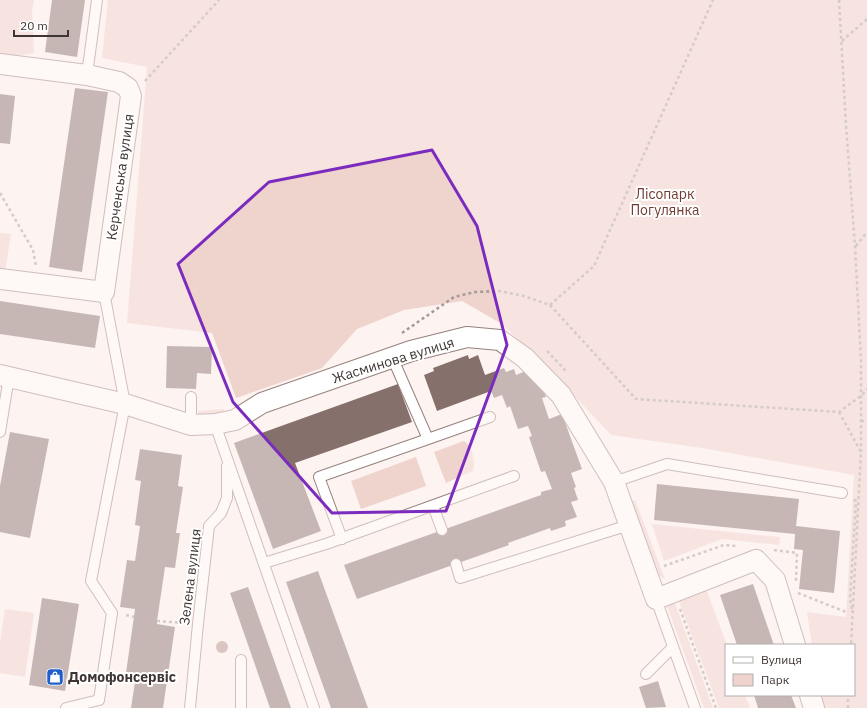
<svg xmlns="http://www.w3.org/2000/svg" width="867" height="708" font-family="'IBM Plex Sans',sans-serif">
  <style>
    .green { fill: #efd3cd }
    .building { fill: #85706b }
    .lines { fill: none; stroke-linecap: round; stroke-linejoin: round }
    .service-casing { stroke: #97817c; stroke-width: 12 }
    .minor-casing { stroke: #97817c; stroke-width: 22 }
    .path { stroke: #a49b98; stroke-width: 2.5; stroke-dasharray: 3 3; stroke-linecap: butt }
    .service { stroke: #fff; stroke-width: 10 }
    .minor { stroke: #fff; stroke-width: 20 }
    .tree { fill: #b08e87 }
    .marked { fill: none; stroke: #7b2cbf; stroke-width: 3; stroke-linejoin: round }
    .labels { text-anchor: middle; stroke-width: 4; stroke-linejoin: round; paint-order: stroke }
    .street-label { font-size: 14px; fill: #3f3633; stroke: #fff }
    .park-label { font-size: 14px; fill: #713c31; stroke: #fff }
    .poi-label { font-size: 14px; font-weight: bold; fill: #3f3633; stroke: #fff; text-anchor: start }
  </style>
  <rect width="100%" height="100%" fill="#fdf3f1"/>
  <path class="green" d="M 0,0 L 34,0 L 32,11 L 34,53 L 9,57 L 0,54 Z
    M 108,0 L 867,0 L 867,708 L 821,708 L 819,695 L 854,695 L 854,645 L 812,645 L 807,612 L 846,617 L 854,475 L 702,448 L 611,435 L 551,371 L 502,324 L 462,301 L 404,310 L 357,329 L 322,368 L 236,398 L 212,333 L 127,323 L 147,67 L 102,58 Z
    M 0,233 L 11,234 L 5,272 L 0,271 Z
    M 224,409 L 225,416 L 199,418 L 198,411 Z
    M 464,441 C 472,445 476,463 473,471 L 446,483 L 434,452 Z
    M 416,457 L 426,486 L 361,509 L 351,481 Z
    M 635,500 L 665,579 L 654,573 L 629,503 Z
    M 652,524 L 780,537 L 779,545 L 722,539 L 664,561 Z
    M 706,589 L 727,645 L 726,695 L 745,695 L 750,708 L 719,708 L 678,599 Z
    M 673,598 L 713,708 L 704,708 L 667,606 L 668,600 Z
    M 5,609 L 34,613 L 25,677 L 0,673 L 0,643 Z"/>
  <path class="building" d="M 52,0 L 85,0 L 77,57 L 45,52 Z
    M 75,88 L 108,92 L 82,272 L 49,267 Z
    M 0,94 L 15,96 L 10,144 L 0,143 Z
    M 0,301 L 100,316 L 95,348 L 0,334 Z
    M 167,346 L 212,347 L 211,374 L 197,373 L 196,389 L 166,388 Z
    M 468,355 L 469,359 L 478,355 L 485,375 L 504,368 L 506,372 L 514,369 L 516,375 L 531,369 L 539,377 L 546,397 L 542,398 L 549,419 L 562,414 L 582,469 L 571,473 L 576,487 L 574,488 L 578,500 L 571,502 L 577,517 L 565,521 L 566,526 L 551,531 L 550,528 L 508,543 L 509,545 L 357,599 L 344,565 L 541,495 L 541,492 L 552,489 L 545,471 L 541,472 L 529,437 L 532,436 L 528,426 L 518,429 L 510,406 L 507,408 L 502,395 L 494,398 L 491,391 L 437,411 L 424,375 L 434,371 L 433,368 Z
    M 398,384 L 412,422 L 295,463 L 321,531 L 273,549 L 234,443 Z
    M 10,432 L 49,439 L 30,538 L 0,532 L 0,486 Z
    M 140,449 L 182,455 L 178,486 L 183,487 L 176,533 L 180,533 L 175,568 L 165,567 L 157,621 L 157,624 L 175,627 L 163,708 L 131,708 L 135,682 L 125,680 L 135,609 L 120,607 L 127,560 L 135,561 L 140,526 L 135,525 L 141,481 L 135,480 Z
    M 657,484 L 799,499 L 796,526 L 840,531 L 834,593 L 799,589 L 803,550 L 794,549 L 795,534 L 654,520 Z
    M 318,571 L 368,708 L 331,708 L 286,582 Z
    M 753,584 L 767,625 L 774,645 L 737,645 L 720,595 Z
    M 248,587 L 259,618 L 291,708 L 270,708 L 230,593 Z
    M 42,598 L 79,604 L 65,691 L 29,685 Z
    M 658,681 L 666,707 L 646,708 L 639,687 Z
    M 754,695 L 791,695 L 796,708 L 758,708 Z"/>
  <g class="lines">
    <defs>
      <path id="service" d="M 87,75 L 97,0
        M 392,357 L 428,439 L 490,417
        M 191,397 L 191,425
        M 215,424 L 314,708
        M 0,432 L 9,377
        M 614,482 L 667,464 L 842,493
        M 433,506 L 442,530
        M 342,539 L 319,477 L 428,439
        M 264,563 L 326,544 L 514,476
        M 456,564 L 460,578 L 629,525
        M 656,599 L 695,708
        M 241,660 L 241,708
        M 646,674 L 673,647
        M 66,708 L 99,700 L 112,613 L 91,581 L 125,404 L 104,292
        M 190,708 L 198,624 L 209,526 L 221,513 L 227,498 L 227,466"/>
      <path id="minor" d="M 0,64 L 87,75 L 119,82 L 128,88 L 131,96 L 104,292 L 0,279
        M 0,375 L 125,404 L 191,425 L 215,424 L 235,420 L 262,403 L 411,351 L 467,337 L 500,340 L 525,358 L 561,395 L 614,482 L 656,599 L 756,560 L 775,580 L 795,645
        M 810,695 L 814,708"/>
    </defs>
    <use href="#service" class="service-casing"/>
    <use href="#minor" class="minor-casing"/>
    <path class="path" d="M 839,0 L 846,125 L 855,246 L 861,361 L 861,452
      M 842,41 L 867,19
      M 145,81 L 219,0
      M 0,193 L 33,250 L 36,266
      M 856,246 L 867,232
      M 550,305 L 594,266 L 713,0
      M 402,333 L 454,297 L 475,292 L 499,291 L 524,296 L 550,305 L 636,399 L 839,412 L 861,396 L 867,389
      M 547,351 L 566,371
      M 839,412 L 861,452 L 851,645
      M 861,421 L 867,421
      M 774,550 L 797,553 L 796,581
      M 664,566 L 724,545 L 737,546
      M 798,593 L 846,612
      M 680,609 L 716,708
      M 852,609 L 850,599 L 856,501 L 853,499
      M 126,615 L 134,617
      M 157,621 L 184,623
      M 848,708 L 848,695"/>
    <use href="#service" class="service"/>
    <use href="#minor" class="minor"/>
  </g>
  <circle class="tree" cx="222" cy="647" r="6"/>
  <path d="M0 0H867V708H0ZM 432,150 L 477,226 L 507,345 L 446,511 L 332,513 L 233,402 L 178,264 L 269,182 Z" fill="#fdf3f1" fill-opacity=".55" fill-rule="evenodd"/>
  <path class="marked" d="M 432,150 L 477,226 L 507,345 L 446,511 L 332,513 L 233,402 L 178,264 L 269,182 Z"/>
  <defs>
    <symbol id="shop-square" viewBox="-11 -11 22 22"><rect x="-9" y="-9" width="18" height="18" rx="4" fill="#1d5eca" stroke="#fff"/><path d="M-5-2.5h2.3a2.7 3.5 0 0 1 5.4 0H5L5.5 6h-11ZM-1.5-2.5h3a1.5 2.3 0 0 0-3 0Z" fill="#fff"/></symbol>
  </defs>
  <g fill-rule="evenodd">
    <use href="#shop-square" x="45" y="667" width="20" height="20"/>
  </g>
  <g class="labels">
    <g class="street-label">
      <text transform="translate(120 177) rotate(-82)" y="5">Керченська вулиця</text>
      <text transform="translate(393 360) rotate(-17)" y="5">Жасминова вулиця</text>
      <text transform="translate(190 577) rotate(-83)" y="5">Зелена вулиця</text>
    </g>
    <g class="park-label">
      <text x="665" y="199">Лісопарк<tspan x="665" dy="16">Погулянка</tspan></text>
    </g>
    <g class="poi-label">
      <text x="68" y="682">Домофонсервіс</text>
    </g>
  </g>
  <rect x="725" y="644" width="130" height="52" fill="#ffffff" stroke="#b2afad"/>
  <rect x="733" y="657" width="20" height="6" fill="#ffffff" stroke="#b2afad"/>
  <text x="761" y="664" font-size="12" fill="#3f3633">Вулиця</text>
  <rect x="733" y="674" width="20" height="12" fill="#efd3cd" stroke="#b2afad"/>
  <text x="761" y="684" font-size="12" fill="#3f3633">Парк</text>
  <path d="M14 30v6h54v-6" fill="none" stroke="#3f3633" stroke-width="2"/>
  <text x="20" y="30" font-size="12" fill="#3f3633" stroke="#ffffff" stroke-width="3" paint-order="stroke">20 m</text>
</svg>
